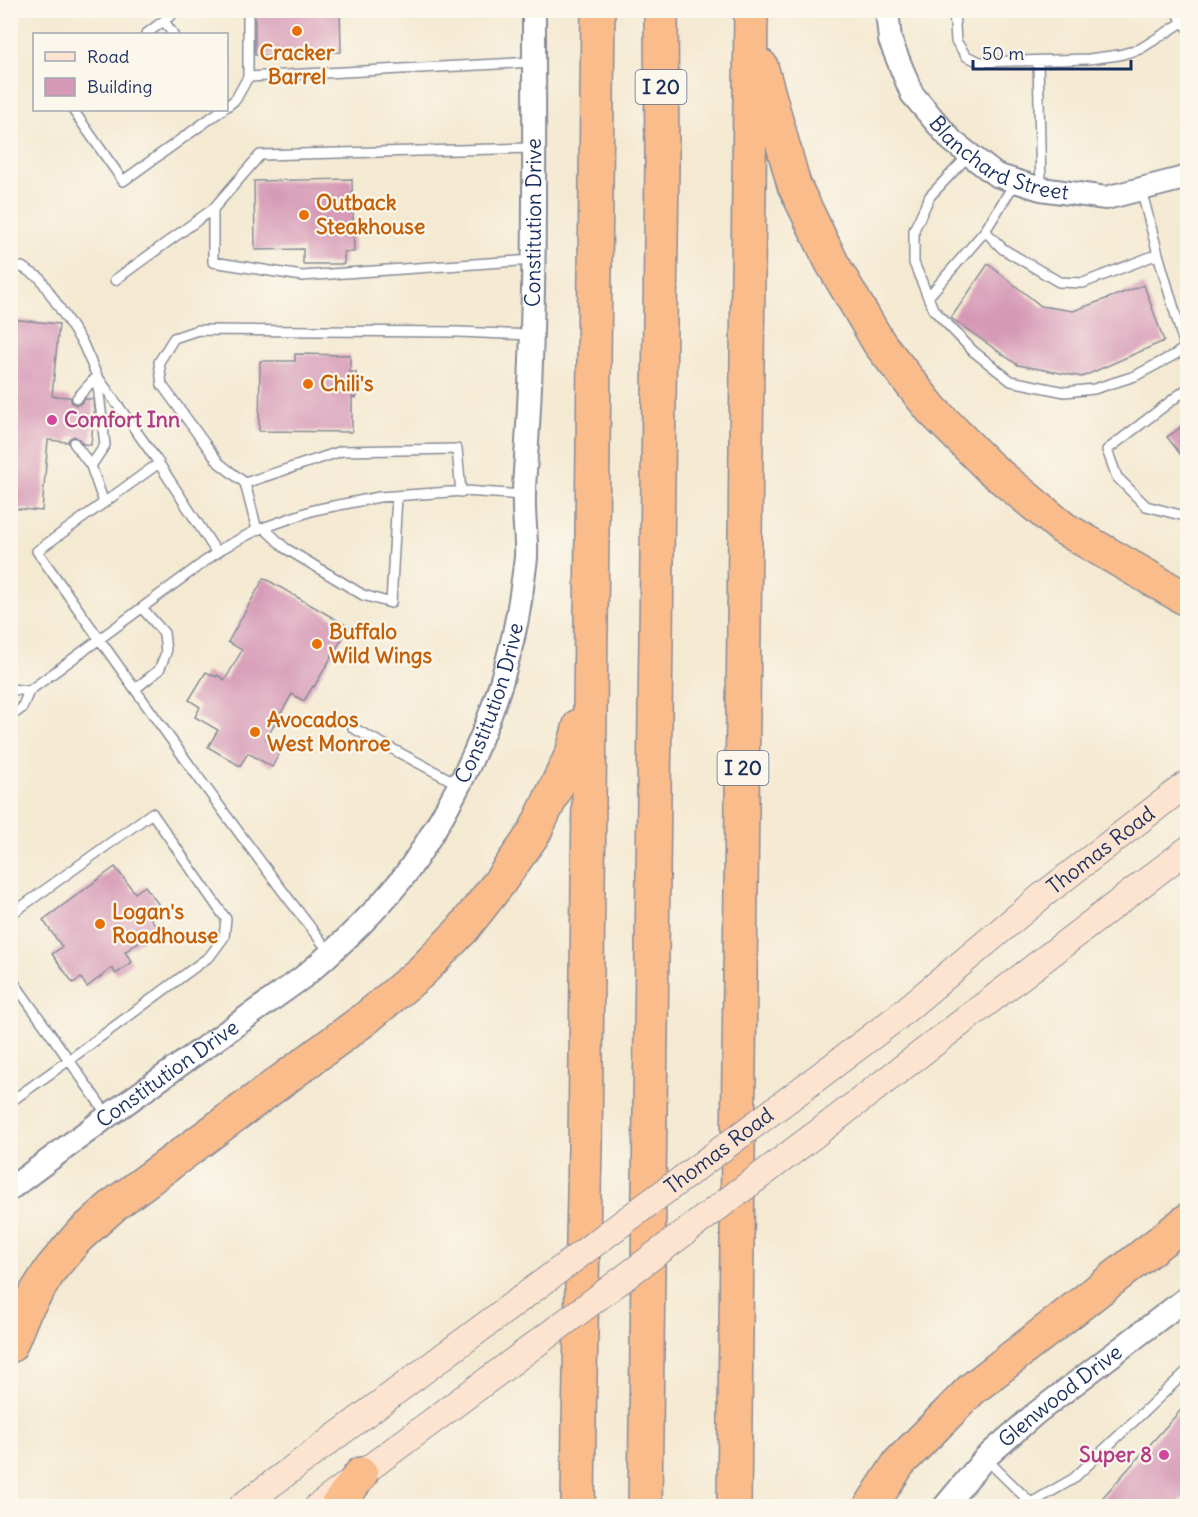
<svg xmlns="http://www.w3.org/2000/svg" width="1198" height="1517" font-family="Delius,sans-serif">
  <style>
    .building { fill: #d598b5 }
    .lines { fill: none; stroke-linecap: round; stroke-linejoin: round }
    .service-casing { stroke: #888c98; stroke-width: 12 }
    .tertiary-casing { stroke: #888c98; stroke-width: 26 }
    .secondary-casing { stroke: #888c98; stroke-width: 28 }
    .motorway-casing { stroke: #888c98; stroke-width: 36 }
    .service { stroke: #fff; stroke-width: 9 }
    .tertiary { stroke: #fff; stroke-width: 22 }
    .secondary { stroke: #fde4d1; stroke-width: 26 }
    .motorway { stroke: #fabc8b; stroke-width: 33 }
    .secondary-bridge-casing { stroke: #888c98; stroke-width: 28; stroke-linecap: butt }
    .secondary-bridge { stroke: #fde4d1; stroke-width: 26 }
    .food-dot { fill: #e8710a; stroke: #fbf7ec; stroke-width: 2 }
    .hotel-dot { fill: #d1479c; stroke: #fbf7ec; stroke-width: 2 }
    .labels { text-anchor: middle; stroke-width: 4.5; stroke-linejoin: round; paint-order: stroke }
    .shield { fill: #fbf7ec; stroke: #5e6b89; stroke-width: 1.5 }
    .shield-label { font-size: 20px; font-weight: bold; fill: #1b2f5e }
    .food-label { font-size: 21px; font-weight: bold; fill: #c56008; stroke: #fbf7ec; text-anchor: start }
    .street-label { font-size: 21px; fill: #1b2f5e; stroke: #fbf7ec }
    .hotel-label { font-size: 21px; font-weight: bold; fill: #b23c85; stroke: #fbf7ec; text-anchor: start }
  </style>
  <rect width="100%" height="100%" fill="#fbf7ec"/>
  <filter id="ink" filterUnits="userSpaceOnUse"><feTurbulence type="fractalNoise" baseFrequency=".0167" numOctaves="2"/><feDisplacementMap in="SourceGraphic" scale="12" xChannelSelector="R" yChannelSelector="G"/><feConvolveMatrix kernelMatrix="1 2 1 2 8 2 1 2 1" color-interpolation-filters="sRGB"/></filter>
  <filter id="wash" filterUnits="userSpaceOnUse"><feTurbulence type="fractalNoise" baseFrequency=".008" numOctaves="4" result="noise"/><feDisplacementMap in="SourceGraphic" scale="24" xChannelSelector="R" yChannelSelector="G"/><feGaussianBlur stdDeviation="1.35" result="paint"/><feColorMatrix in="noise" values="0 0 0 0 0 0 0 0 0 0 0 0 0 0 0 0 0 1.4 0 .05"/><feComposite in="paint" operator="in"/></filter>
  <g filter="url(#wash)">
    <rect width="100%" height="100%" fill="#f4e9d1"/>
    <g id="blocks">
      <path class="building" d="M 255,10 L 340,10 L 341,52 L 255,55 Z
        M 352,179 L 354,252 L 344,252 L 344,264 L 303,264 L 303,249 L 255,250 L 254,181 Z
        M 988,264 L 1041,306 L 1073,311 L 1144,285 L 1164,341 L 1082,377 L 1018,365 L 951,318 Z
        M 10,319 L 59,324 L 52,396 L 70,397 L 72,403 L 76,405 L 80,404 L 85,399 L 93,399 L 94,412 L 91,445 L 83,444 L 79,439 L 74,436 L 70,438 L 67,442 L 48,440 L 42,511 L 10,508 Z
        M 295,354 L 350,355 L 350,372 L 356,372 L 356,398 L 352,397 L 352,432 L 259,431 L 260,361 L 295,361 Z
        M 1188,422 L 1188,464 L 1167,437 Z
        M 264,578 L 349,627 L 314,687 L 313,686 L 304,701 L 292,694 L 266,739 L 282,749 L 272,767 L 248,753 L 240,766 L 208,747 L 218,730 L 195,717 L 200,707 L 189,700 L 206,672 L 216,677 L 217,675 L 225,680 L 242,650 L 228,642 Z
        M 115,867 L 135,893 L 145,886 L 162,909 L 150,918 L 158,928 L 125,952 L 132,962 L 116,974 L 112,968 L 87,987 L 81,978 L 73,983 L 52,954 L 62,947 L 43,920 Z
        M 1188,1402 L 1188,1493 L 1176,1506 L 1095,1506 Z"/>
    </g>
  </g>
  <g filter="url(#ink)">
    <use href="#blocks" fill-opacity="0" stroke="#888c98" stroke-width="1.5"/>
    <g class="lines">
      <defs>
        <path id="service" d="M 248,10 L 248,77 L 534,62
          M 954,10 L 956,41 L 966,56 L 980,62 L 1089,59 L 1119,55 L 1140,49 L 1183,22
          M 1175,10 L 1188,28
          M 164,21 L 173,34
          M 146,34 L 178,10
          M 1038,61 L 1041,187
          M 226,107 L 236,99 L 248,77
          M 73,110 L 123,181 L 222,110
          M 969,155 L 930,196 L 914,230 L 914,263 L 933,309 L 973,351 L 1011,381 L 1065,392 L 1094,389 L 1135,376 L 1176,354 L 1188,345
          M 1016,181 L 985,231 L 1003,249 L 1059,282 L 1083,283 L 1158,254 L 1141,189
          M 1158,254 L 1185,347
          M 533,260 L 302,276 L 213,262 L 213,209 L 260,155 L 534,148
          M 10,268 L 22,267 L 40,278 L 83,344 L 97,376 L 156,459 L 217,553
          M 115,280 L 213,209
          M 928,297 L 985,231
          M 1188,388 L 1107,450 L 1117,477 L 1146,506 L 1188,517
          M 77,398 L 97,376
          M 74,443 L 91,466 L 104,503
          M 159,463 L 37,551 C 133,687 229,823 331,954
          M 91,466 L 105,445 L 97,377
          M 245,483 L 219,463 L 162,385 L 159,362 L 174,338 L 198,330 L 458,332 L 531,335
          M 264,528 L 285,548 L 363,595 L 391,603 L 397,496
          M 257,530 L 245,483 L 342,451 L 457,449 L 461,492
          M 10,689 L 29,691
          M 135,689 L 159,670 L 166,653 L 164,633 L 142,608
          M 10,717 L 22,708 L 29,691 L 223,548 L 257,530 L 314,510 L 379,497 L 464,491 L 523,495
          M 353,728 L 458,784
          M 10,915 L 152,813 L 226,919 L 224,937 L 210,956 L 69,1060 L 108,1116
          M 10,977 L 69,1060 L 10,1102
          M 985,1458 L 1031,1503 L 1073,1479 L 1188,1370"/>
        <g id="tertiary">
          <path id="s1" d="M 887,10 L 890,40 L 912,94 L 952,141 L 996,175 L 1041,189 L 1106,198 L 1188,177"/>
          <path id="s2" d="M 10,1189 L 108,1116 L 302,978 C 339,947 375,913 405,875 C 419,856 432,834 444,813 C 484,743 511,669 522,588 C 523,578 525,568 526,557 C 527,537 523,516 524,495 C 524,478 526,460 527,443 C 536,299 534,155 534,10"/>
          <path id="s3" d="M 945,1506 L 985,1458 L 1035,1414 L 1188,1297"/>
        </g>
        <g id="secondary">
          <path id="s4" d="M 789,1099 L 895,1019 L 1043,895 L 1188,783"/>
          <path d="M 812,1137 L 1188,849"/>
          <path d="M 242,1506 L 480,1329"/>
          <path d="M 318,1506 L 508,1365"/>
        </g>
        <path id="motorway" d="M 761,66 L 794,185 L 832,263 L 879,343 L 932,410 L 989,467 L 1063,528 L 1188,600
          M 10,1346 L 24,1312 L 51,1269 L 77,1238 L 115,1204 L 365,1019 L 421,972 L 462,930 L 499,883 L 534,833 L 572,754 L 580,725
          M 337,1506 L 361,1474
          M 578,1506 L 579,1422 L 585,1147 L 598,10
          M 645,1506 L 662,163 L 661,10
          M 734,1506 L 751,10
          M 871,1506 L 899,1463 L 972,1389 L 1188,1220"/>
      </defs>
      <use href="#service" class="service-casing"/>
      <use href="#tertiary" class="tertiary-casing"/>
      <use href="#secondary" class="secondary-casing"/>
      <use href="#motorway" class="motorway-casing"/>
      <use href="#service" class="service"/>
      <use href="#tertiary" class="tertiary"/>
      <use href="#secondary" class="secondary"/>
      <use href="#motorway" class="motorway"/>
      <defs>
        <g id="secondary-bridge">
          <path id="s5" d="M 480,1329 L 789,1099"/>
          <path d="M 508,1365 L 812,1137"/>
        </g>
      </defs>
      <use href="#secondary-bridge" class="secondary-bridge-casing"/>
      <use href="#secondary-bridge" class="secondary-bridge"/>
    </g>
  </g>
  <g class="food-dot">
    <circle cx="297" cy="31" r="6"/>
    <circle cx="304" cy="215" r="6"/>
    <circle cx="308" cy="384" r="6"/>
    <circle cx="317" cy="644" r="6"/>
    <circle cx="255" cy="732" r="6"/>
    <circle cx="100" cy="924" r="6"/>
  </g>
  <g class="hotel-dot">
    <circle cx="52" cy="420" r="6"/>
    <circle cx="1164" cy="1455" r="6"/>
  </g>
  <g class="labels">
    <g class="shield">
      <rect x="635.5" y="70" width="51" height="34" rx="4.5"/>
      <rect x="717.5" y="751" width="51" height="34" rx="4.5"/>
    </g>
    <g class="shield-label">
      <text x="661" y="94">I 20</text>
      <text x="743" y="775">I 20</text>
    </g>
    <g class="food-label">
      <text x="297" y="60" text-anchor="middle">Cracker<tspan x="297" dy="24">Barrel</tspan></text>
      <text x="316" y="210">Outback<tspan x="316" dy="24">Steakhouse</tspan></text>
      <text x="320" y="391">Chili's</text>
      <text x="329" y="639">Buffalo<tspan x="329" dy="24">Wild Wings</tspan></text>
      <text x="267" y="727">Avocados<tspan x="267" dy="24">West Monroe</tspan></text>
      <text x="112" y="919">Logan's<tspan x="112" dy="24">Roadhouse</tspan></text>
    </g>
    <g class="street-label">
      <text dy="7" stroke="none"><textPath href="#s1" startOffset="201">Blanchard Street</textPath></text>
      <text dy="7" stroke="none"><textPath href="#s2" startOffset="1185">Constitution Drive</textPath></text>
      <text dy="7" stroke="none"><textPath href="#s2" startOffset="699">Constitution Drive</textPath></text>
      <text dy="7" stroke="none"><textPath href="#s4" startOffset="399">Thomas Road</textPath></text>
      <text dy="7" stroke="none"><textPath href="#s2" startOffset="195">Constitution Drive</textPath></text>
      <text dy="7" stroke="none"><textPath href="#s5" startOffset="298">Thomas Road</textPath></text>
      <text dy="7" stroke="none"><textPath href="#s3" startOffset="160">Glenwood Drive</textPath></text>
    </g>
    <g class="hotel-label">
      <text x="64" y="427">Comfort Inn</text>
      <text x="1152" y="1462" text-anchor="end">Super 8</text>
    </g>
  </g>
  <rect width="1198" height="1517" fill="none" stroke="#fbf7ec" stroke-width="36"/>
  <rect x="33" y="33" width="195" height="78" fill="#fbf7ec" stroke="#a1a7b3" stroke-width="1.5"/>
  <rect x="45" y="52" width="30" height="9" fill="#fde4d1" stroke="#a1a7b3" stroke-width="1.5"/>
  <text x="87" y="63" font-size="18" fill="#1b2f5e">Road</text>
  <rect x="45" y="78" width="30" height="18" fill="#d598b5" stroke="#a1a7b3" stroke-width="1.5"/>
  <text x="87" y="93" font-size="18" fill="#1b2f5e">Building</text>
  <path d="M973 60v9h158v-9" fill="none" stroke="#1b2f5e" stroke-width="3"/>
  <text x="982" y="60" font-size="18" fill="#1b2f5e" stroke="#fbf7ec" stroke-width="4.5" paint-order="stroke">50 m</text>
</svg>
